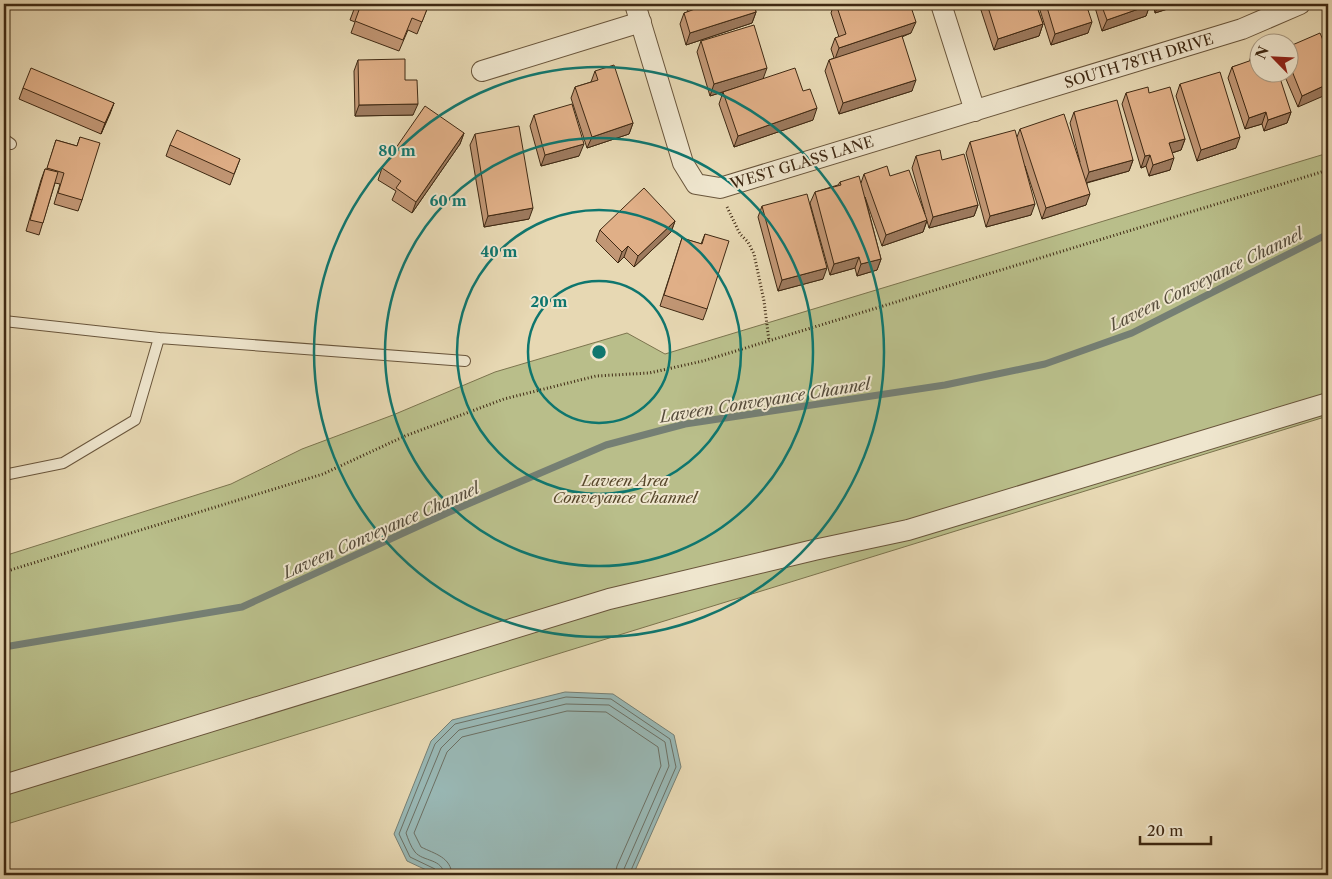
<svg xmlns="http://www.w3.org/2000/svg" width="1332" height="879" font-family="'Libre Caslon Text',serif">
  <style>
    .green { fill: #b9be8a; stroke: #7c744e }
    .water { fill: #99b8b5; stroke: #757f74 }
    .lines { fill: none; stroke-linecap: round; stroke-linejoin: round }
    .shore { stroke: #6c7064; stroke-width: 1 }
    .stream { stroke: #757f74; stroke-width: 7 }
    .lane-casing { stroke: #69553b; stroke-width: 12 }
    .street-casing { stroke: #69553b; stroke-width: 22 }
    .path { stroke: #3f2913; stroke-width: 3; stroke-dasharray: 1 2.5; stroke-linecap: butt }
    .lane { stroke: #efe6ce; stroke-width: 10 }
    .street { stroke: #efe6ce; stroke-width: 20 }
    .wall { fill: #c19674; stroke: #3f2913 }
    .shaded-wall { fill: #9d7a5e; stroke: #3f2913 }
    .building { fill: #e0af87; stroke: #3f2913 }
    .ring { fill: none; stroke: #0f766e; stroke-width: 2.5 }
    .labels { text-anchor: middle; stroke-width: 4; stroke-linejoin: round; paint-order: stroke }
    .street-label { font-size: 15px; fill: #3f2913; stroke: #efe6ce }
    .park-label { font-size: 15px; font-style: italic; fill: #57472b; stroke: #efe6ce }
    .water-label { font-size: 16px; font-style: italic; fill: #564d3c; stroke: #efe6ce }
    .centre { fill: #0f766e; stroke: #efe6ce; stroke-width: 2.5 }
    .ring-label { font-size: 15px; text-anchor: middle; font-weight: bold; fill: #0f766e; stroke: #efe6ce; stroke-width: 4; stroke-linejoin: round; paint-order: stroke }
  </style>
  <rect width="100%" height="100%" fill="#e7d8b3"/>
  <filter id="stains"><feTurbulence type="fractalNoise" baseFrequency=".004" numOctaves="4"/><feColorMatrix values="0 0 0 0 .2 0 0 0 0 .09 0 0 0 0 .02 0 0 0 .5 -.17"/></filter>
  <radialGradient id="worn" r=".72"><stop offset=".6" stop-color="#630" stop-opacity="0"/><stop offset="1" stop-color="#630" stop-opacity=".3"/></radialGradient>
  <path class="green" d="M 1328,153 L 1328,416 L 4,825 L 4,556 L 231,484 L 302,449 L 393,415 L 495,372 L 627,333 L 665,354 Z"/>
  <path class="water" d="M 565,692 L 613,694 L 674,735 L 681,767 L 633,875 L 437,875 L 407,861 L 394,834 L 431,741 L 452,720 Z"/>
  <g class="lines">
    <path class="shore" d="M 438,875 L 435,869 L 410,857 L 399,834 L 435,744 L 455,724 L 566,697 L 611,699 L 670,739 L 676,767 L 629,875
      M 444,875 C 443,858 423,862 415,852 C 411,847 408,839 406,833 L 441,748 L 459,730 L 566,704 L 609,705 L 665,742 L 669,766 L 624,869 L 623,875
      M 452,875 C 451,857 435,854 421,847 L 414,833 L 447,752 L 462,737 L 567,711 L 606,712 L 658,747 L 661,766 L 617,866 L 615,875"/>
    <path class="stream" d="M 4,647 L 242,607 L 447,513 L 606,445 L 685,424 L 945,385 L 1045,364 L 1132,333 L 1328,234"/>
    <defs>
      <path id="lane" d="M 4,139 L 11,144
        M 4,321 L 159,338
        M 4,475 L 63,463 L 135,420 L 159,338 L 465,361"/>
      <path id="street" d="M 635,4 L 683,163 L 696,184 L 720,188 L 1242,29 L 1300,4
        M 941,4 L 975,111
        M 482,71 L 641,22
        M 4,785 L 609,599 L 814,550 L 908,530 L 1328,403"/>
    </defs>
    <use href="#lane" class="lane-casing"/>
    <use href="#street" class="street-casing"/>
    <path class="path" d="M 727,207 L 740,234 L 748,242 L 754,254 L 764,301 L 769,341
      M 4,572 L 323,474 L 405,436 L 504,399 L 596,376 L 649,373 L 703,361 L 1328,170"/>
    <use href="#lane" class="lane"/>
    <use href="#street" class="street"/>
  </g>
  <path class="wall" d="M 356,4 L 429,4 L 417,34 L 408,30 L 399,51 L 351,33 L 355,22 L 350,20 Z
    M 429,4 L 448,4 L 431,9 Z
    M 685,4 L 754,4 L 756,12 L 752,23 L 686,45 L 680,24 L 684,13 L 688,12 Z
    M 834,4 L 897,4 L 911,33 L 902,37 L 912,91 L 839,114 L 825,71 L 829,60 L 834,58 L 831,49 L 835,38 L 839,37 L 831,13 Z
    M 979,4 L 1036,4 L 1043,24 L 1039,36 L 994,50 Z
    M 1038,4 L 1086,4 L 1088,33 L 1051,45 Z
    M 1094,4 L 1150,4 L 1146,16 L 1102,31 Z
    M 1153,4 L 1183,4 L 1155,13 Z
    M 701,41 L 763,79 L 813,120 L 734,147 L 719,104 L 723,92 L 744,85 L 710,96 L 697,52 Z
    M 1290,46 L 1328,52 L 1298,107 L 1283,72 L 1290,72 Z
    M 1251,56 L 1291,112 L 1287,123 L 1264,131 L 1262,124 L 1245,129 L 1228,78 L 1232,67 L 1249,62 Z
    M 358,60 L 405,80 L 413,115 L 355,116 L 354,71 Z
    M 595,71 L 633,123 L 629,134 L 587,148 L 571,98 L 575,87 L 591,82 Z
    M 1180,84 L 1236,148 L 1197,161 L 1176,96 Z
    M 23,88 L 114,103 L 101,134 L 19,99 Z
    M 1126,93 L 1149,93 L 1185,139 L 1181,150 L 1172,153 L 1170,170 L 1149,176 L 1146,166 L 1141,168 L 1122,104 Z
    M 1074,112 L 1133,160 L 1129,171 L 1087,183 L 1086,205 L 1042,219 L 1025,166 L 1031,215 L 986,227 L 966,153 L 970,142 L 1017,137 L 1020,129 L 1080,162 L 1070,123 Z
    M 534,115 L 579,156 L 541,166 L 530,126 Z
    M 464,133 L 460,144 L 412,213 L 392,200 L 396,191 L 378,180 L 382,168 Z
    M 475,134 L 529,219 L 484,227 L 470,145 Z
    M 80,137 L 82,200 L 78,211 L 54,204 L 60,184 L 55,183 L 39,235 L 26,231 L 41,180 L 45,169 L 47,169 L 56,140 L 77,146 Z
    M 170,145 L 240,159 L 230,185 L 166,156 Z
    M 916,156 L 942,160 L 978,205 L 974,216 L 929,228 L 927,221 L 923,232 L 882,246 L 865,197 L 881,259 L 877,270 L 857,276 L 855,268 L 830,275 L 810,203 L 815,192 L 838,185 L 840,182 L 861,183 L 864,174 L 890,176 L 925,214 L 912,168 Z
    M 762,206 L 823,279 L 778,291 L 758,217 Z
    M 675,221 L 671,232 L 634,267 L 624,257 L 618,263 L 596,241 L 600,230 Z
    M 705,234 L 707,309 L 703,320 L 660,306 L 682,238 L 701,244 Z"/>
  <path class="shaded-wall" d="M 433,4 L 448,4 L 431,9 Z
    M 494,4 L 505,4 L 492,8 Z
    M 1159,4 L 1183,4 L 1155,13 Z
    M 1150,5 L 1146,16 L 1102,31 L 1107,20 Z
    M 756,12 L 752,23 L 686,45 L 690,33 Z
    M 916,22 L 911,33 L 835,59 L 839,48 Z
    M 1092,22 L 1088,33 L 1051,45 L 1055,34 Z
    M 1043,24 L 1039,36 L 994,50 L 998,39 Z
    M 767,68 L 763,79 L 710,96 L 714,84 Z
    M 916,80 L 912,91 L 839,114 L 843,103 Z
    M 1328,84 L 1328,94 L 1298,107 L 1302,96 Z
    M 114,103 L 110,114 L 101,134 L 105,123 Z
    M 418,104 L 413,115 L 355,116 L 359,105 Z
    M 817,108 L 813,120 L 734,147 L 738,136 Z
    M 1266,112 L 1262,124 L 1245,129 L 1249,118 Z
    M 1291,112 L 1287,123 L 1264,131 L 1268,120 Z
    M 633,123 L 629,134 L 587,148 L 592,137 Z
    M 464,133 L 460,144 L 412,213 L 416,202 Z
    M 1240,137 L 1236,148 L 1197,161 L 1201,150 Z
    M 1185,139 L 1181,150 L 1165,155 L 1169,143 Z
    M 584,144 L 579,156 L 541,166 L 545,155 Z
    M 1150,155 L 1146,166 L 1141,168 L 1145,156 Z
    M 1174,158 L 1170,170 L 1149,176 L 1153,165 Z
    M 1133,160 L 1129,171 L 1085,183 L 1089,172 Z
    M 1090,194 L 1086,205 L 1042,219 L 1046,208 Z
    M 1035,204 L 1031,215 L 986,227 L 990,216 Z
    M 978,205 L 974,216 L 929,228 L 933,217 Z
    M 533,208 L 529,219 L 484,227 L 488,216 Z
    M 927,220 L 923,232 L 882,246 L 886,235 Z
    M 675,221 L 671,232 L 634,267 L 638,256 Z
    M 628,246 L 624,257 L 618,263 L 622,252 Z
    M 859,257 L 855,268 L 830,275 L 834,264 Z
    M 881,259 L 877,270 L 857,276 L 861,264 Z
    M 827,268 L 823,279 L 778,291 L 782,280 Z"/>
  <path class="building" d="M 356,4 L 429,4 L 422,22 L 412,18 L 403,40 L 355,21 L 359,10 L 354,8 Z
    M 693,4 L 754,4 L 756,12 L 690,33 L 684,13 L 695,9 Z
    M 836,4 L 897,4 L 897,5 L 902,4 L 910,4 L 916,22 L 839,48 L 835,38 L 846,34 Z
    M 987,4 L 1036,4 L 1043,24 L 998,39 Z
    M 1046,4 L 1086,4 L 1092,22 L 1055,34 Z
    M 1101,4 L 1150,4 L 1150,5 L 1107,20 Z
    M 754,25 L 767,68 L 714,84 L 701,41 Z
    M 1320,33 L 1328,52 L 1328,84 L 1302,96 L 1290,66 L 1290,46 Z
    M 902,36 L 916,80 L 843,103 L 829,60 Z
    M 1260,53 L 1260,72 L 1278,72 L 1291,112 L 1268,120 L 1266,112 L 1249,118 L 1232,67 L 1252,60 L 1251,56 Z
    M 405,59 L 405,80 L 417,80 L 418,104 L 359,105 L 358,60 Z
    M 614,65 L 633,123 L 592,137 L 575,87 L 598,80 L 595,71 Z
    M 31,68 L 114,103 L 105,123 L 23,88 Z
    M 795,68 L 803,91 L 810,89 L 817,108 L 738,136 L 723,92 Z
    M 1220,72 L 1240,137 L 1201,150 L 1180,84 Z
    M 1148,87 L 1149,93 L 1170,87 L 1185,139 L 1169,143 L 1174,158 L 1153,165 L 1150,155 L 1145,156 L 1126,93 Z
    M 1117,100 L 1133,160 L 1089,172 L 1074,112 Z
    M 572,104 L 584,144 L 545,155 L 534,115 Z
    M 425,106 L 464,133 L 416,202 L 396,188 L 401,181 L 382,168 Z
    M 1064,114 L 1090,194 L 1046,208 L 1020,129 Z
    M 519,126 L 533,208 L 488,216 L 475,134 Z
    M 177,130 L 240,159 L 234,174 L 170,145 Z
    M 1015,130 L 1035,204 L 990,216 L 970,142 Z
    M 80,137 L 100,143 L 82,200 L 58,193 L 64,173 L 47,168 L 56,140 L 77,146 Z
    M 940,150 L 942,160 L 964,154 L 978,205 L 933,217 L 916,156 Z
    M 887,166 L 890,176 L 909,170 L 927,220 L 886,235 L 864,174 Z
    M 45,169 L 58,172 L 43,223 L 30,220 Z
    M 859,176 L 881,259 L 861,264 L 859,257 L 834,264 L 815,192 L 841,185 L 840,182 Z
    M 644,188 L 675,221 L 638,256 L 628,246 L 622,252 L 600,230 Z
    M 807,194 L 827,268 L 782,280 L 762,206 Z
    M 705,234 L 729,241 L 707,309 L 664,295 L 682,238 L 702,244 Z"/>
  <g class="ring">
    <circle cx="599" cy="352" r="71"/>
    <circle cx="599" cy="352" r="142"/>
    <circle cx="599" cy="352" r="214"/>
    <circle cx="599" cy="352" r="285"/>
  </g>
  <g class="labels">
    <g class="street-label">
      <text transform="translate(1139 61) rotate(-17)" y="5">SOUTH 78TH DRIVE</text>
      <text transform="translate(802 163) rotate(-17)" y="5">WEST GLASS LANE</text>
    </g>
    <g class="park-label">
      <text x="625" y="486">Laveen Area<tspan x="625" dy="17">Conveyance Channel</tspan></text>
    </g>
    <g class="water-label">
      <text transform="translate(1206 279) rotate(-26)" y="6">Laveen Conveyance Channel</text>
      <text transform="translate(765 400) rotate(-9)" y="6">Laveen Conveyance Channel</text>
      <text transform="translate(381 530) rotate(-24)" y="6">Laveen Conveyance Channel</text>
    </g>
  </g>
  <circle cx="599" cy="352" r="8" class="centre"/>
  <g class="ring-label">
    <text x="397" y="156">80 m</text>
    <text x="448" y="206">60 m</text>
    <text x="499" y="257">40 m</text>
    <text x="549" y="307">20 m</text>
  </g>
  <rect width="1332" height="879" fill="none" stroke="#e7d8b3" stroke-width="20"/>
  <rect x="5" y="5" width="1322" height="869" fill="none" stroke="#3f2913" stroke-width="2.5"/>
  <rect x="10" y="10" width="1312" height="859" fill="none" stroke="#3f2913"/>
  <g transform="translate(1274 58) rotate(294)"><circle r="24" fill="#efe6ce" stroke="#a99a83"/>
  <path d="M0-4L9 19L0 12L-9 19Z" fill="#8f2418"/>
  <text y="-8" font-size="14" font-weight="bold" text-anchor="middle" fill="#3f2913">N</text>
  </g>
  <path d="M1140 836v8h71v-8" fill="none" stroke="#3f2913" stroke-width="2.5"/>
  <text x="1147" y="836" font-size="15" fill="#3f2913" stroke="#efe6ce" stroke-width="4" paint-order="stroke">20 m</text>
  <rect width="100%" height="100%" filter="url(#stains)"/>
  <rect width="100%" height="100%" fill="url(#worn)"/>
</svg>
